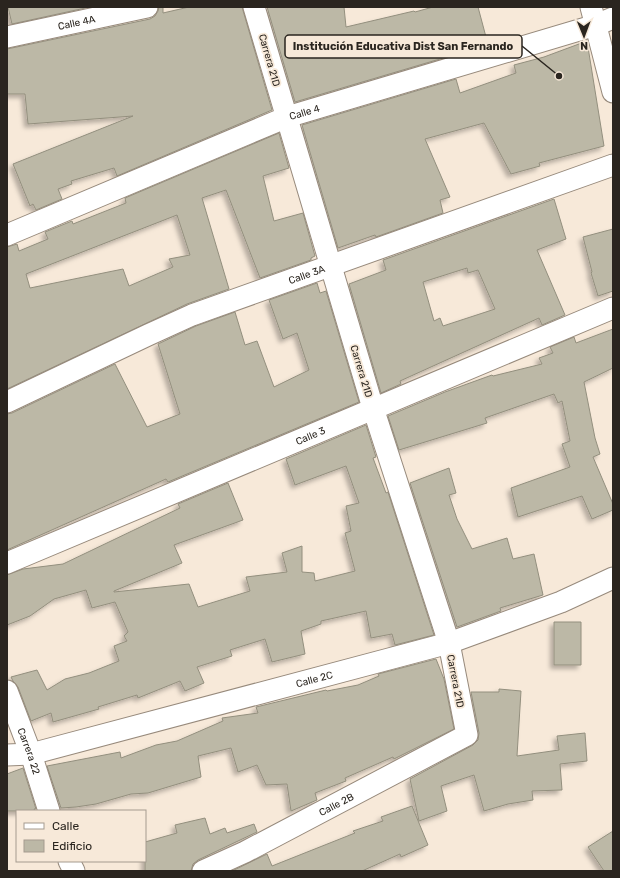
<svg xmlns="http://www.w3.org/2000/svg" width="620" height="878" font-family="Rubik,sans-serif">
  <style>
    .building { fill: #bcb8a6; stroke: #938f7e; fill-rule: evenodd; filter: url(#shadow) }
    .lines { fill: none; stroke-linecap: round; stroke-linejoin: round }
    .minor-casing { stroke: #978a7c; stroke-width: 23 }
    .minor { stroke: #fff; stroke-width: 21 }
    .labels { text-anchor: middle; stroke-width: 3.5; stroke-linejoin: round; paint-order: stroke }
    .street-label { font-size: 10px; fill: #2a251f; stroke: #f7e9d9 }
    .leader { fill: none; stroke: #2a251f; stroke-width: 1.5 }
    .callout-dot { fill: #2a251f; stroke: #f7e9d9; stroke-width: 1.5 }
    .callout { fill: #f7e9d9; stroke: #2a251f; stroke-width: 1.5 }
    .callout-label { font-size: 11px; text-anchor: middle; font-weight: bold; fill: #2a251f }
  </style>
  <defs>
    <filter id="shadow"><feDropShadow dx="-3.5" dy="3.5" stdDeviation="2" flood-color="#0004"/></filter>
  </defs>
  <rect width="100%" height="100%" fill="#f7e9d9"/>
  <path class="building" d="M 8,7 L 90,7 L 12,24 Z
    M 159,7 L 163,7 L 163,13 L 189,7 L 242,7 L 272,110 L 117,176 L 114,168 L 71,181 L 72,184 L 58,189 L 62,199 L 36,210 L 33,204 L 30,206 L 13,164 L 133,116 L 28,124 L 25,94 L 7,94 L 7,49 L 150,19 L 155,16 L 158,11 Z
    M 267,7 L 344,7 L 346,27 L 414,11 L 415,12 L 433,7 L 478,7 L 486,37 L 448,48 L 450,56 L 295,102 Z
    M 587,41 L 604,146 L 539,163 L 540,166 L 511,174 L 484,123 L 425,139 L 450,197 L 440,200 L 443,213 L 376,237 L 375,235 L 338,248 L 302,125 L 456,79 L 460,93 L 516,73 L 514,65 L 544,57 Z
    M 279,133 L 289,168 L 263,176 L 274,221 L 303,213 L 315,256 L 311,258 L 311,260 L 260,278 L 226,190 L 202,198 L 229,289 L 187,304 L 7,389 L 7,247 L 17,244 L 19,251 L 48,239 L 45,232 L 72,221 L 73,224 L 126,203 L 125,198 ZM 177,215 L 190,255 L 169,259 L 173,267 L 129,286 L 123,269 L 30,288 L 26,274 Z
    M 554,199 L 566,239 L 537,250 L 565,315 L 542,325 L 539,318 L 400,381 L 401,384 L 381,393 L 349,284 L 386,270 L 383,260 ZM 467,268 L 468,273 L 478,270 L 495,309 L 443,326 L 440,318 L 434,321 L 423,282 Z
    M 613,229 L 613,291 L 598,296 L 591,273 L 592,272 L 583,237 Z
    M 317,283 L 320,293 L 326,291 L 359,402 L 168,482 L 166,479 L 7,550 L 7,414 L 12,413 L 115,364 L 147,427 L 180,414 L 158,344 L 196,326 L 235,312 L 245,345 L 257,341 L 274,387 L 309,370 L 297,333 L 283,339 L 269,300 Z
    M 613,329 L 613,368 L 584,382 L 595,438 L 600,454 L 593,457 L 613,504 L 613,510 L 592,519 L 582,496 L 518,517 L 511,488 L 570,467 L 562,444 L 570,441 L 562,401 L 558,403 L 554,394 L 485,418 L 487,423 L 399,450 L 388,416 L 445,392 L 492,375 L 493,376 L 542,364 L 539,358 L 553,353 L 550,347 L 574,337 L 576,343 Z
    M 366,425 L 376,457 L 373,458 L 386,493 L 388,492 L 434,635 L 395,645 L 392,634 L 371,638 L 366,611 L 321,621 L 321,624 L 301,631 L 305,654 L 272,662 L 265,639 L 230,650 L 232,656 L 197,667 L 204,683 L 185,691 L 180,681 L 138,698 L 137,695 L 98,707 L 99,709 L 53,722 L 51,713 L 31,721 L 18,687 L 13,681 L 11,677 L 37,670 L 47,690 L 65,679 L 89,673 L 119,661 L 114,646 L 127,641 L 124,636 L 128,632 L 115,602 L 92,608 L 86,590 L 54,599 L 30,616 L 7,625 L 7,575 L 23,569 L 63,564 L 180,508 L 178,504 L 228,483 L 243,520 L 174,545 L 182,563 L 114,591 L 114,592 L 189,584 L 198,607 L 250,591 L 246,577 L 287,572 L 282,553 L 302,546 L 302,572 L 314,573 L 315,581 L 355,571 L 345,533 L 351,531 L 346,506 L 359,503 L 346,466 L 295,485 L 286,459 Z
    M 449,468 L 456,493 L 449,495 L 457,519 L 472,549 L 507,538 L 513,559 L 534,554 L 543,595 L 500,608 L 501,611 L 457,627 L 410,483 Z
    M 554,622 L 581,622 L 581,665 L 554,665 Z
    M 436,659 L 444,679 L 454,729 L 394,759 L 393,757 L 345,778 L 346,781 L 315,793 L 317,800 L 291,811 L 287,784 L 266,785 L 257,765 L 238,772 L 231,748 L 198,756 L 201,777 L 148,793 L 131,794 L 96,804 L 76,807 L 61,808 L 47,766 L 120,752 L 121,758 L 156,745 L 177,741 L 223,721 L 222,718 L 258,713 L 256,707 L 326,690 L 327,691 L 358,685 L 379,676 L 378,674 Z
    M 499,689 L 521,691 L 517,756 L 559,750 L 557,736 L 585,733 L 587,761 L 560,764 L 562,790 L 532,791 L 533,800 L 508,804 L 484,811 L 474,775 L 441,786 L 447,811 L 419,821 L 410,779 L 473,745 L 478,740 L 479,733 L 471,692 L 499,692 Z
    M 23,768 L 36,809 L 34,809 L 35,811 L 7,811 L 7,774 Z
    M 412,806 L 428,845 L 401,857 L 400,854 L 362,871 L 232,871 L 267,854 L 272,866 L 355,833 L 353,831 L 383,821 L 381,817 Z
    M 205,818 L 210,834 L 225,828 L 227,833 L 254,824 L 257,832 L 198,860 L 193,864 L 191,871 L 145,871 L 145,842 L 177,833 L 175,825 Z
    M 613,831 L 613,871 L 604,871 L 588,847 Z"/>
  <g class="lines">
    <defs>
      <g id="minor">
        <path d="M 591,7 L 613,92"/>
        <path id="s1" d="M 7,37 L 147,7"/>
        <path id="s2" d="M 7,235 L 287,117 L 596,25 L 613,18"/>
        <path id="s3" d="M 7,402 L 148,335 L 192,315 L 613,165"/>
        <path id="s4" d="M 7,563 L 613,308"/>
        <path id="s5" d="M 7,691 L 31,754 L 49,811"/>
        <path id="s6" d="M 7,755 L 31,754 L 449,643 L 561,602 L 613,578"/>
        <path d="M 69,861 L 74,871"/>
        <path id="s7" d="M 203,871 L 245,852 L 467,735 L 449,643 L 373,408 L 254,7"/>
      </g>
    </defs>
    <use href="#minor" class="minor-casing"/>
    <use href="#minor" class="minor"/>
  </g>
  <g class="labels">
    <g class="street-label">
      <text dy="4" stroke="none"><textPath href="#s1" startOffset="71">Calle 4A</textPath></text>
      <text transform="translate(270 60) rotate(74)" y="4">Carrera 21D</text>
      <text dy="4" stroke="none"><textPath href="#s2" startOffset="322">Calle 4</textPath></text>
      <text dy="4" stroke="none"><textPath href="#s3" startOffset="326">Calle 3A</textPath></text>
      <text transform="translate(362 371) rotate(73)" y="4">Carrera 21D</text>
      <text dy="4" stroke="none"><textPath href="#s4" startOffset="329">Calle 3</textPath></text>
      <text dy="4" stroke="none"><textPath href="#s6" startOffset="317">Calle 2C</textPath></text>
      <text transform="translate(456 681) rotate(79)" y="4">Carrera 21D</text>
      <text dy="4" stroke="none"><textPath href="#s5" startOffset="64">Carrera 22</textPath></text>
      <text dy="4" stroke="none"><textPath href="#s7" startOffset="149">Calle 2B</textPath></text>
    </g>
  </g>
  <path class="leader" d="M559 76L522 46"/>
  <circle class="callout-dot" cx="559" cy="76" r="4"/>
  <rect class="callout" x="285" y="35" width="237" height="23" rx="4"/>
  <g class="callout-label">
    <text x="403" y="50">Institución Educativa Dist San Fernando</text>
  </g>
  <rect width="620" height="878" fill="none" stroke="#2a251f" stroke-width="16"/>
  <rect x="16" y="810" width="130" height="52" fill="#f7e9d9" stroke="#a59b8f"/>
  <rect x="24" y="823" width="20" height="6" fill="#ffffff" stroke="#a59b8f"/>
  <text x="52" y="830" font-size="12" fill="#2a251f">Calle</text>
  <rect x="24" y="840" width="20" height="12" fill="#bcb8a6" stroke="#a59b8f"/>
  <text x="52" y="850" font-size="12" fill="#2a251f">Edificio</text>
  <g transform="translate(584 36) rotate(179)" stroke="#f7e9d9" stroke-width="3" paint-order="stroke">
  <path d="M0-3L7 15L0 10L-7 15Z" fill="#2a251f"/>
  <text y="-6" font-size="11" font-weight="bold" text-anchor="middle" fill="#2a251f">N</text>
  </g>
</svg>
